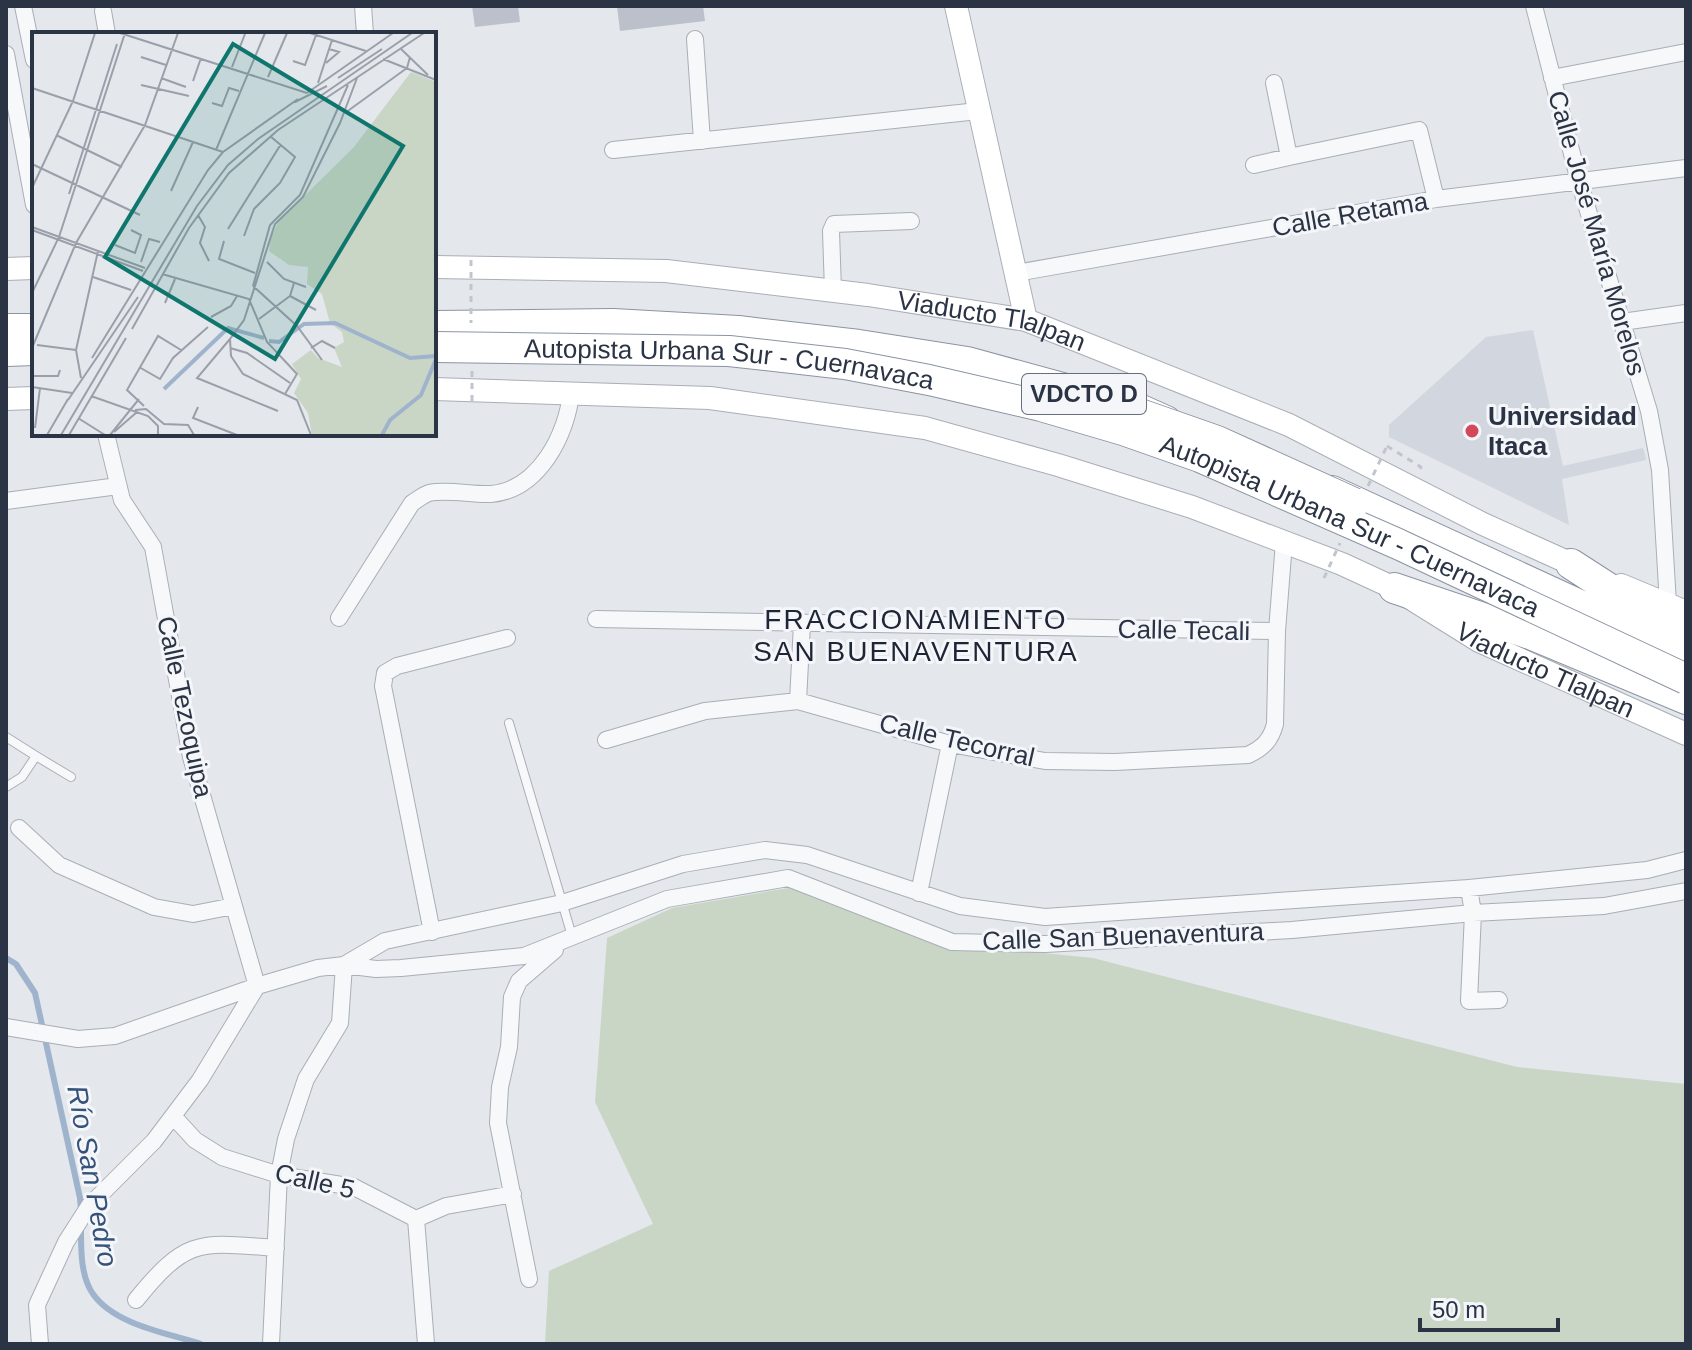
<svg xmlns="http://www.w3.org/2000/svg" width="1692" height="1350" font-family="Helvetica,sans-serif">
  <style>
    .built { fill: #d2d6de }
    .green { fill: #c9d6c5 }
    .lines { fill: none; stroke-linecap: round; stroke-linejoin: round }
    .stream { stroke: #9fb4cc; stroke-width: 6 }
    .building { fill: #bbc0ca }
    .lane-casing { stroke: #a9aeb7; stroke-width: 10 }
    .street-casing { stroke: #a9aeb7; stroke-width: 18 }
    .secondary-casing { stroke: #a9aeb7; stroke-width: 24 }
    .highway-casing { stroke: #8b94a3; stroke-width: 32 }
    .path { stroke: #c2c5cb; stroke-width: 3; stroke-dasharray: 6 6; stroke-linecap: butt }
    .lane { stroke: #f7f8fa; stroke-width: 8 }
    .street { stroke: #f7f8fa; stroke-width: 16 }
    .secondary { stroke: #fff; stroke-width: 22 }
    .highway { stroke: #fff; stroke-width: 30 }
    .highway-bridge-casing { stroke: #8b94a3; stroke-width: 32; stroke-linecap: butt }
    .path-bridge { stroke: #c2c5cb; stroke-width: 3; stroke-dasharray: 6 6; stroke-linecap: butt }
    .highway-bridge { stroke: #fff; stroke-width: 30 }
    .poi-dot { fill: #d1495b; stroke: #f4f6f9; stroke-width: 3 }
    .labels { text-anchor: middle; stroke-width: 6; stroke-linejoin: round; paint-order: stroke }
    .shield { fill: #f4f6f9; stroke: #676e7b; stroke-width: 2 }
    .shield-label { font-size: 24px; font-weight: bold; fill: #2b3445 }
    .street-label { font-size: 26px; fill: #2b3445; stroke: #f4f6f9 }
    .poi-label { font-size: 26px; font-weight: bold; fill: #2b3445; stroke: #f4f6f9; text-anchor: start }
    .neighbourhood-label { font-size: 28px; letter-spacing: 2px; fill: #1d2536; stroke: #f4f6f9 }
    .water-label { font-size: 28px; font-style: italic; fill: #34527a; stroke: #f4f6f9 }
    .inset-river { fill: none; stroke: #9fb4cc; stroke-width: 4 }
    .inset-road { fill: none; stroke: #9a9fa9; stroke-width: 2 }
    .view { fill: #0f766e; fill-opacity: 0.15; stroke: #0f766e; stroke-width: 4 }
    .inset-edge { fill: none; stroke: #2b3445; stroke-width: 4 }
  </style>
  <rect width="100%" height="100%" fill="#e4e7ec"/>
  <path class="built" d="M 1533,330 L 1563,466 L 1643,448 L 1645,454 L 1646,460 L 1562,479 L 1569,525 L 1389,437 L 1389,425 L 1486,337 Z"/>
  <path class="green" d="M 806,885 L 1004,949 L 1093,958 L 1517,1067 L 1686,1084 L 1686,1344 L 545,1344 L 549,1271 L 653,1224 L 595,1102 L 607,938 L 672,908 Z"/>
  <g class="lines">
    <path class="stream" d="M 6,958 L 16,964 L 35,993 L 80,1198 L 81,1210
      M 81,1226 C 81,1246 80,1276 93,1294 C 115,1325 167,1333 201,1344"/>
  </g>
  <path class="building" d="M 472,6 L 518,6 L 520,22 L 475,27 Z
    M 617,6 L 703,6 L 705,21 L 620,31 Z"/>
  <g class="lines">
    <defs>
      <path id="lane" d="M 509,723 L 572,936
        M 6,737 L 36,756 L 22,777 L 6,787
        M 36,756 L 71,777"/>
      <path id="street" d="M 23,6 L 34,60
        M 363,6 L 365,34
        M 1534,6 L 1579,181 L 1649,411 L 1660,470 L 1668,604
        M 103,11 L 107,34
        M 695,39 L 702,141
        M 6,54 L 34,205
        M 1552,78 L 1686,52
        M 1274,83 L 1289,157 L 1419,130 L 1436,199
        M 613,150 L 978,111
        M 1254,165 L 1289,157
        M 1016,273 L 1436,199 L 1686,168
        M 833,291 L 831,231 L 834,224 L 911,221
        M 1622,322 L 1686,313
        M 6,501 L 118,486
        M 339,618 L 412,503 C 417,500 423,495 429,493 C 448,489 472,495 491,494 C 539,490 567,434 571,393
        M 596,619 L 1277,631
        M 798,701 L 802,624
        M 606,740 L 705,711 L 798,701 L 950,744 L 1045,761 L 1115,762 L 1248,755 C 1263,748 1271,740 1275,724 L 1277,631 L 1284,542
        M 19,828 L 59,865 L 154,907 L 193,914 L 234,906
        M 1469,888 L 1473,913 L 1469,1001 L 1499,1000
        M 919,893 L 950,744
        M 432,932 L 383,686 L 385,673 L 397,666 L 507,638
        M 344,965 L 385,941 L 562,903 L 683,864 L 765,850 L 807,855 L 960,906 L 1045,917 L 1469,888 L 1647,870 L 1686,860
        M 6,1027 L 78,1039 L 115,1036 L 257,986 L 318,968 L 344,965 L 376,969 L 401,968 L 524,956 L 667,899 L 788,878 L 952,942 L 1045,944 L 1292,930 L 1473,913 L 1604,906 L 1686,891
        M 173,1116 L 195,1140 L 222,1157 L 279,1175 L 354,1187 L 416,1219 L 446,1206 L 513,1194
        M 416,1219 L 426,1344
        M 529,1279 L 498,1123 L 500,1087 L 509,1047 L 512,997 L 519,981 L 555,950
        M 136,1300 C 187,1237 199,1242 276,1248
        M 40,1344 L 37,1305 L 66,1242 L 89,1206 L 154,1141 L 200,1080 L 257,986 L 191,757 L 153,547 L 122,500 L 106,434
        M 271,1344 L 279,1175 L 286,1139 L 306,1079 L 340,1023 L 344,965"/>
      <g id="secondary">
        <path d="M 956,6 L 1026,320"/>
        <path id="s1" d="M 434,267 L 666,271 L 868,295 L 1026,320 L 1289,425 L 1483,524 L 1585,570"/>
        <path d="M 6,269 L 34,268"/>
        <path id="s2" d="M 434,389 L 710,398 L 925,428 L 1058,465 L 1192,507 L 1342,564 L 1394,588 L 1479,641 L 1686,734"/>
        <path d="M 6,399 L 34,398"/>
        <path d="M 1621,585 L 1686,612"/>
      </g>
      <path id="highway" d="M 434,326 L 613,324 L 738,331 L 859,345 L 967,362 L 1139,409 L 1166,421
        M 6,329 L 34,329
        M 6,351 L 34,350
        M 1332,491 L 1686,654
        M 1571,564 L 1684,637
        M 1394,588 L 1530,634 L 1686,699"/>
    </defs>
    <use href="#lane" class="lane-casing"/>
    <use href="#street" class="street-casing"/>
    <use href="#secondary" class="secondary-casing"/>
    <use href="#highway" class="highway-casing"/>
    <path class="path" d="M 1387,446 L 1421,467 L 1419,471"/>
    <use href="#lane" class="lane"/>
    <use href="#street" class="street"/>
    <use href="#secondary" class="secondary"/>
    <use href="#highway" class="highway"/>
    <defs>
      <g id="highway-bridge">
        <path id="s3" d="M 434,347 L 729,351 L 845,364 L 929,380 L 1041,406 L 1123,430 L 1200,457 L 1398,544 L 1686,679"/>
        <path d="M 1140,414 L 1217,441 L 1354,503"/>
      </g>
    </defs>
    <use href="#highway-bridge" class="highway-bridge-casing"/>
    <path class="path-bridge" d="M 471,260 L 471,323
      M 472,371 L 472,407
      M 1368,486 L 1387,446
      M 1324,578 L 1340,543"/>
    <use href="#highway-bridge" class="highway-bridge"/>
  </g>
  <circle class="poi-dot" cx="1472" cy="431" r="8"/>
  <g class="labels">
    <rect class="shield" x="1022" y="374" width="124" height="40" rx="6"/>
    <g class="shield-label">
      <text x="1084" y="402">VDCTO D</text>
    </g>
    <g class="street-label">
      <text transform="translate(1350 214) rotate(-10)" y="9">Calle Retama</text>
      <text transform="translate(1597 233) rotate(74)" y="9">Calle José María Morelos</text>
      <text dy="9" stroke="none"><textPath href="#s1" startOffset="562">Viaducto Tlalpan</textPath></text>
      <text dy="9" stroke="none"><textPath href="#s3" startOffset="296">Autopista Urbana Sur - Cuernavaca</textPath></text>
      <text dy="9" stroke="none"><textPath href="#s3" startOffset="944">Autopista Urbana Sur - Cuernavaca</textPath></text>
      <text transform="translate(1184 630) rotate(1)" y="9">Calle Tecali</text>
      <text dy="9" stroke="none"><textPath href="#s2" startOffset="1162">Viaducto Tlalpan</textPath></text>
      <text transform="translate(185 707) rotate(78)" y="9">Calle Tezoquipa</text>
      <text transform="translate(957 740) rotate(13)" y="9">Calle Tecorral</text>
      <text transform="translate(1123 936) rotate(-2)" y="9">Calle San Buenaventura</text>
      <text transform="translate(315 1181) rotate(13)" y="9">Calle 5</text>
    </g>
    <g class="poi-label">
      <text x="1488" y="425">Universidad<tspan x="1488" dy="30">Itaca</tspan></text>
    </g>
    <g class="neighbourhood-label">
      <text x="916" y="629">FRACCIONAMIENTO<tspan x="916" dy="32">SAN BUENAVENTURA</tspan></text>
    </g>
    <g class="water-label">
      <text transform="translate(93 1176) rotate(80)" y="10">Río San Pedro</text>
    </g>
  </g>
  <g transform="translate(32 32)">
    <rect width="404" height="404" fill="#e4e7ec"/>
    <path d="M 379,40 L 404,50 L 404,403 L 280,403 L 276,381 L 262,361 L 269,347 L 260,332 L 279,318 L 286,326 L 310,335 L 302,316 L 312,310 L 310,300 L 298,291 L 290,262 L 275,252 L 276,235 L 257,233 L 237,219 L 238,209 L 246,190 L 322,115 Z" fill="#c9d6c5"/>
    <path class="inset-river" d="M 237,309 L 247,310 L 272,292 L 303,291 L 378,326 L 404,324M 132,357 L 196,296 L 232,306M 350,403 L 358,388 L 389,363 L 404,327"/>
    <path class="inset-road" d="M 88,1 L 275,61M 278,1 L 334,19M 368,16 L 396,43M 109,25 L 134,33M 351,27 L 404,48M 261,29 L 273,33 L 284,3M 294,31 L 307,20 L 297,17M 200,35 L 213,2M 236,45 L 255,1M 129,46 L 154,55M 306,46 L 350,17M 161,49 L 169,26M 286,51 L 300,8M 109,53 L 157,64M 0,56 L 191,120M 275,61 L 361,1M 263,70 L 295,54M 180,71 L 190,74 L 197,56 L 207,59M 313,81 L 375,36 L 378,25M 24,103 L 90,135M 184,118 L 233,1M 0,132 L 108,183M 0,156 L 41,69 L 63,1M 139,159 L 161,110M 37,162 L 85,12M 166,183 L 173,195 L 168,211 L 177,229M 0,195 L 113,236M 196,197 L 249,112M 0,198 L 111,239M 212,204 L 222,177 L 248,151 L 263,125 L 238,104M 192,209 L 187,227 L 223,241M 83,213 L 103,221 L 109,203 L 99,198M 109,230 L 117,207 L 128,210M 235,230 L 252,247 L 274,255M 130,242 L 217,267 L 235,310 L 265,342 L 253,362M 61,245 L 99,258M 221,254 L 238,193 L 268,163 L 316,53M 221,254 L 265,294 L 290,328M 0,261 L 27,205 L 93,1M 258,264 L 284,278M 133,271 L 143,247M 179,285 L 199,274 L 205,264M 227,287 L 258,264 L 262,251M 100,297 L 157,196 L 197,141 L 246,98 L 392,1M 198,307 L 165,346 L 246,379M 5,313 L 44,318M 0,316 L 44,211 L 113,93 L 146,1M 198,316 L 215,321 L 258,351M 279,316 L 290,309 L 303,316M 60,326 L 176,138 L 191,120 L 266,67M 107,335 L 128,347 L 141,326 L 176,295M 0,344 L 26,344 L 28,338M 49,346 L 44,318 L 66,219M 0,355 L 40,361M 59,364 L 116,384 L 126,394 L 126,403M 36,368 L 106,265M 112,374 L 95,358 L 126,304 L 149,318M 166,375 L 161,386 L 205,403M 103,378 L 114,377 L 132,392 L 156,393 L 162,403M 46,386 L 73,403M 3,396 L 8,356M 82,400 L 105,380M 15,403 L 36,367M 29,403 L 165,174 L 196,133 L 226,107 L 380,1M 37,403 L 94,306M 78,403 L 107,367M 279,403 L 265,368 L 211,342 L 199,324 L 198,307 L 212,288 L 243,192 L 271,165 L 308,91 L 325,46"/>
    <path class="view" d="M 201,12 L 371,114 L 243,327 L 73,225 Z"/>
    <rect width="404" height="404" class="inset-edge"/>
  </g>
  <rect width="1692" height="1350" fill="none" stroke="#2b3445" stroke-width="16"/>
  <path d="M1420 1318v12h138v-12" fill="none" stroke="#2b3445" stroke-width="4"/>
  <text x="1432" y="1318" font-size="24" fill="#2b3445" stroke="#f4f6f9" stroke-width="6" paint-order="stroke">50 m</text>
</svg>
